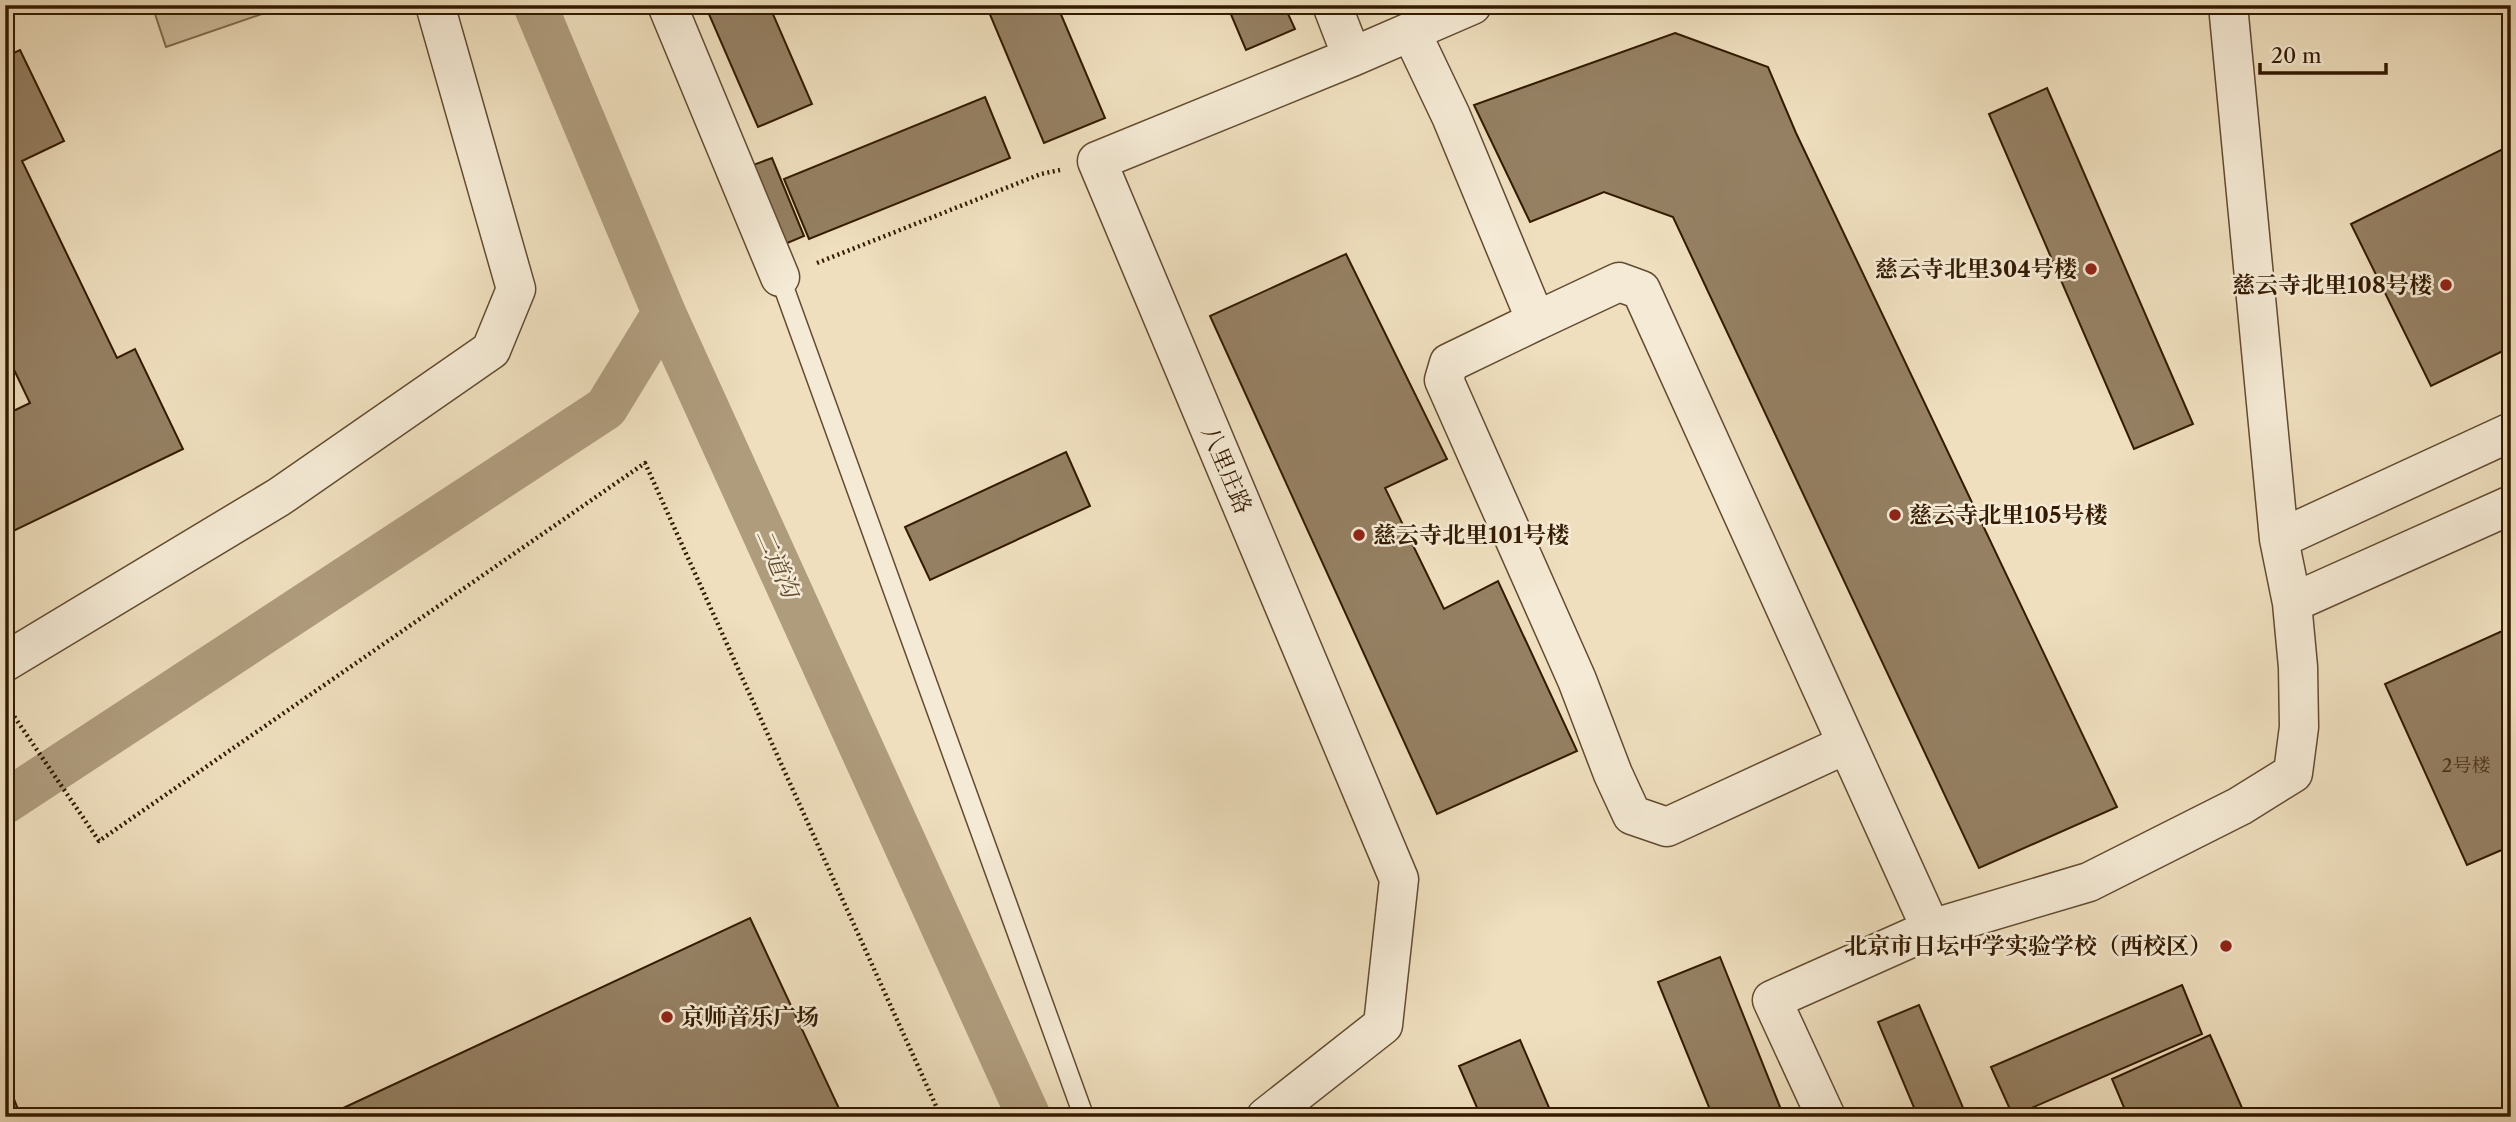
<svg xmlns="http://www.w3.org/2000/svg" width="2516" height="1122" font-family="'Libre Caslon Text','Noto Serif SC',serif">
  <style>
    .green { fill: #cfbe9e; stroke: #816c4f; stroke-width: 2 }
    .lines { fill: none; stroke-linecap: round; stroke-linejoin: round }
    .canal { stroke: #af9c7d; stroke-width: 44 }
    .building { fill: #958063; stroke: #331a00; stroke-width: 2 }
    .service-casing { stroke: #624b30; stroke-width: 22 }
    .minor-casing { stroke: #624b30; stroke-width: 41 }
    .path { stroke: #331a00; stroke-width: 4.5; stroke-dasharray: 2 3.5; stroke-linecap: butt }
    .service { stroke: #f5ead5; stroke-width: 19 }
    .minor { stroke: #f5ead5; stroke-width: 38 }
    .poi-dot { fill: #8f2418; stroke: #f5ead5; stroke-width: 2.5 }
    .labels { text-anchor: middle; stroke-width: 5; stroke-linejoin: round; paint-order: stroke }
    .number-label { font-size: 19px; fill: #4c3419 }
    .poi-label { font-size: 23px; font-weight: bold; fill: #331a00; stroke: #f5ead5; text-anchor: end }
    .street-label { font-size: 23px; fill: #331a00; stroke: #f5ead5 }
    .water-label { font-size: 24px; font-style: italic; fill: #654e32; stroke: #f5ead5 }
  </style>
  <rect width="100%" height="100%" fill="#efdfbe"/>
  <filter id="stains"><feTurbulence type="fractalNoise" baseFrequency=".00286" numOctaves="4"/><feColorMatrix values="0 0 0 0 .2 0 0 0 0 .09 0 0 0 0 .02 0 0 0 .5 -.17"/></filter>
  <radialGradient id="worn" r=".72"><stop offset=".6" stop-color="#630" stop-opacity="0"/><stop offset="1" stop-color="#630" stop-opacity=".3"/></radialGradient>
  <path class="green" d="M 152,5 L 288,5 L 166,47 Z"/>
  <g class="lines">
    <path class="canal" d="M 535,5 L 664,313 L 1029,1117
      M 5,802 L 606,408 L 664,313"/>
  </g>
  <path class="building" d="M 705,5 L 769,5 L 812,104 L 758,127 Z
    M 986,5 L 1057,5 L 1105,118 L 1044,143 Z
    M 1227,5 L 1284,5 L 1295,29 L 1246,50 Z
    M 1675,33 L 1768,67 L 1796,133 L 2117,807 L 1979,868 L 1673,217 L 1604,192 L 1530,222 L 1474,105 Z
    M 20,50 L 64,141 L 22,161 L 117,358 L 135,349 L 183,449 L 5,535 L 5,415 L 30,403 L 5,351 L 5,57 Z
    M 2047,88 L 2193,424 L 2134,449 L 1989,114 Z
    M 985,97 L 1010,158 L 809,239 L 784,179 Z
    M 2511,145 L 2511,347 L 2431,386 L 2351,224 Z
    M 772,158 L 804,236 L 785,244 L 753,165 Z
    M 1346,254 L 1447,459 L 1385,488 L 1444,609 L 1498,581 L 1577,751 L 1437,814 L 1210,316 Z
    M 1066,452 L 1090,506 L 930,580 L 905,527 Z
    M 2511,627 L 2511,846 L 2467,865 L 2385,684 Z
    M 750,918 L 843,1117 L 324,1117 Z
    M 1720,957 L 1784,1117 L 1713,1117 L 1658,982 Z
    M 2182,985 L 2202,1034 L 2013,1116 L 1991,1067 Z
    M 1919,1005 L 1967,1117 L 1918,1117 L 1878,1022 Z
    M 2210,1035 L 2246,1117 L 2128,1117 L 2112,1079 Z
    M 1520,1040 L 1553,1117 L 1481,1117 L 1459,1066 Z
    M 5,1076 L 21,1117 L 5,1117 Z"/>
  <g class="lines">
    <defs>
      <path id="service" d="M 780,277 L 1084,1117"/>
      <path id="minor" d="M 667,5 L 780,277
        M 1332,5 L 1352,57
        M 2228,5 L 2279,539 L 2511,432
        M 1411,32 L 1451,116 L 1536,321 L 1449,363 L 1444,380 L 1577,680 L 1613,774 L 1632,815 L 1667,827 L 1847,744 L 1931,929
        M 1536,321 L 1619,282 L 1641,290 L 1847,744
        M 2279,539 L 2292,603 L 2511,505
        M 5,662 L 279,497 L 491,350 L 516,289 L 435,5
        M 1266,1117 L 1383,1025 L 1399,879 L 1097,161 L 1352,57 L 1472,5
        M 1826,1117 L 1772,1000 L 1931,929 L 2089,882 L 2240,806 L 2293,773 L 2299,727 L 2298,667 L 2292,603"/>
    </defs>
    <use href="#service" class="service-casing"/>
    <use href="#minor" class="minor-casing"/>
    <path class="path" d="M 817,263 L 1041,174 L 1060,170
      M 5,703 L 99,841 L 645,463 L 941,1117"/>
    <use href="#service" class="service"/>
    <use href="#minor" class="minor"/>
  </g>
  <g class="poi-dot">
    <circle cx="2091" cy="269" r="7"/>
    <circle cx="2446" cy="285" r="7"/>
    <circle cx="1895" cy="515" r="7"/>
    <circle cx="1359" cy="535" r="7"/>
    <circle cx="2226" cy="946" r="7"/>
    <circle cx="667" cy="1017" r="7"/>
  </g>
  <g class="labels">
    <g class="number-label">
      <text x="2466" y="772">2号楼</text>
    </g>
    <g class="poi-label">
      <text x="2077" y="277">慈云寺北里304号楼</text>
      <text x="2432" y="293">慈云寺北里108号楼</text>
      <text x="1909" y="523" text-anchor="start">慈云寺北里105号楼</text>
      <text x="1373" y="543" text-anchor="start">慈云寺北里101号楼</text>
      <text x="2212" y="954">北京市日坛中学实验学校（西校区）</text>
      <text x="681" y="1025" text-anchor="start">京师音乐广场</text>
    </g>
    <g class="street-label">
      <text transform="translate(1227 470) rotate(67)" y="8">八里庄路</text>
    </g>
    <g class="water-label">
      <text transform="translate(777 563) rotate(66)" y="8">二道沟</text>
    </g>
  </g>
  <rect width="2516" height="1122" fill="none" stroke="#efdfbe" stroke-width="28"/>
  <rect x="7" y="7" width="2502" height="1108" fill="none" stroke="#331a00" stroke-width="3.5"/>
  <rect x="14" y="14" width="2488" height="1094" fill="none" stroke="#331a00" stroke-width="2"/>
  <path d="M2260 63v10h126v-10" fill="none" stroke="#331a00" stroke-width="3.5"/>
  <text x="2271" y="63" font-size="21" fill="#331a00" stroke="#f5ead5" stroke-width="5" paint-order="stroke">20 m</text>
  <rect width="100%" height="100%" filter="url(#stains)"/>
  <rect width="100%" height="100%" fill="url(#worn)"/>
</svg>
